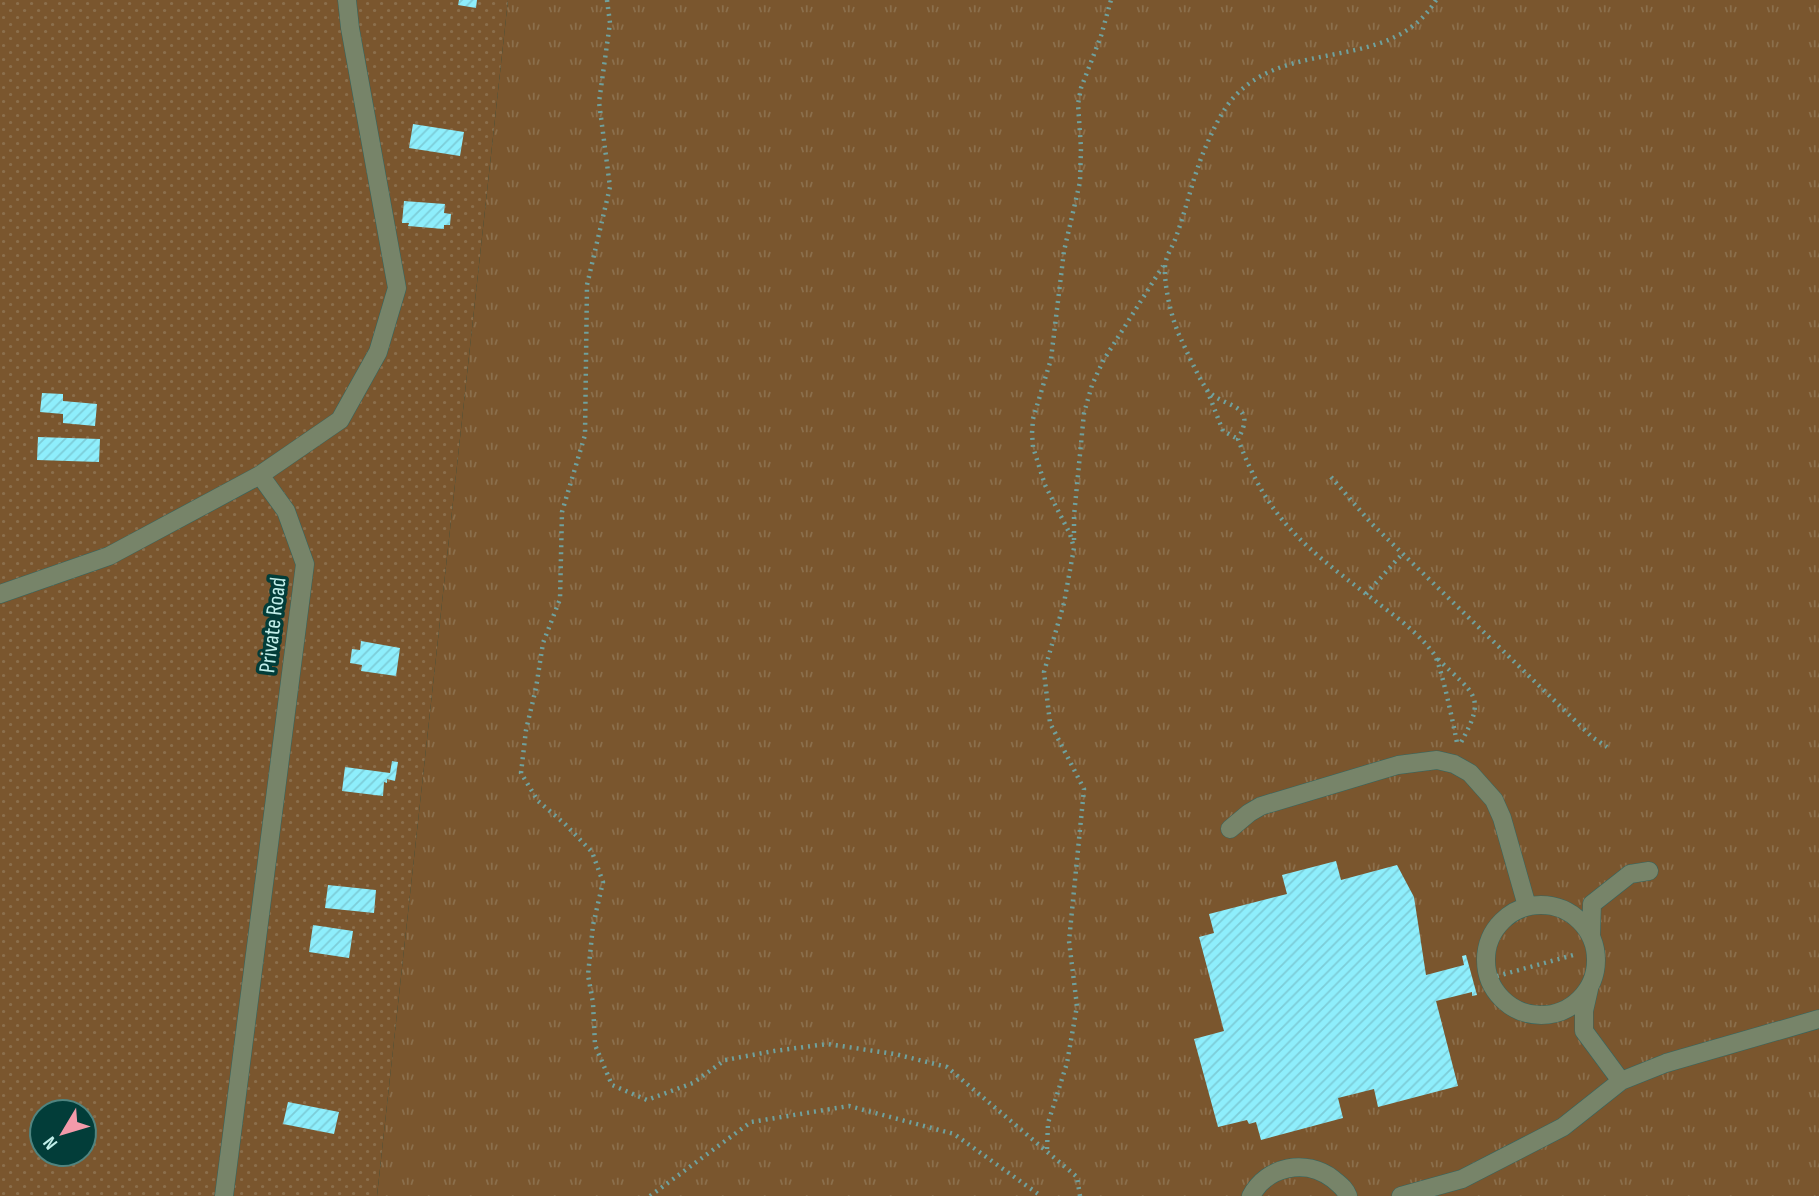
<svg xmlns="http://www.w3.org/2000/svg" width="1819" height="1196" font-family="'Sofia Sans Condensed',sans-serif">
  <style>
    .grass { fill: url(#grass-tufts) }
    .park { fill: url(#park-dots); fill-rule: evenodd }
    .building { fill: url(#building-hatch) }
    .lines { fill: none; stroke-linecap: round; stroke-linejoin: round }
    .minor-casing { stroke: #326662; stroke-width: 19 }
    .path { stroke: #70a19d; stroke-width: 4.5; stroke-dasharray: 2 5; stroke-linecap: butt }
    .minor { stroke: #778469; stroke-width: 18 }
    .labels { text-anchor: middle; stroke-width: 7; stroke-linejoin: round; paint-order: stroke }
    .street-label { font-size: 23px; fill: #c2efea; stroke: #023d39 }
  </style>
  <defs>
    <pattern id="grass-tufts" width="24" height="20" patternUnits="userSpaceOnUse" patternTransform="scale(1.75)"><rect width="24" height="20" fill="#7a562e"/><path d="M3 7l-1-3M5 7V3M7 7l1-3M15 17l-1-3M17 17v-4M19 17l1-3" fill="none" stroke="#8b6f4c"/></pattern>
    <pattern id="park-dots" width="8" height="8" patternUnits="userSpaceOnUse" patternTransform="scale(1.75)"><rect width="8" height="8" fill="#7a562e"/><path d="M2 2h.1M6 6h.1" fill="none" stroke="#8b6f4c" stroke-width="1.8" stroke-linecap="round"/></pattern>
    <pattern id="building-hatch" width="6" height="6" patternUnits="userSpaceOnUse" patternTransform="scale(1.75)"><rect width="6" height="6" fill="#8eeefc"/><path d="M-1 1l2-2M0 6l6-6M5 7l2-2" fill="none" stroke="#7dcdd8"/></pattern>
  </defs>
  <rect width="100%" height="100%" fill="#124844"/>
  <path class="grass" d="M 508,0 L 1819,0 L 1819,1196 L 377,1196 Z"/>
  <path class="park" d="M 0,0 L 508,0 L 377,1196 L 0,1196 ZM 42,1112 L 84,1112 L 84,1154 L 42,1154 Z"/>
  <path class="building" d="M 459,0 L 477,0 L 476,8 L 458,5 Z
    M 413,124 L 464,132 L 460,156 L 409,148 Z
    M 404,201 L 445,204 L 444,213 L 451,214 L 450,225 L 444,225 L 444,229 L 408,226 L 409,223 L 402,223 Z
    M 42,393 L 63,394 L 63,401 L 97,404 L 95,426 L 63,423 L 63,414 L 40,412 Z
    M 38,437 L 100,439 L 99,462 L 37,460 Z
    M 361,641 L 400,648 L 396,676 L 361,671 L 362,665 L 350,663 L 352,649 L 360,650 Z
    M 392,761 L 398,762 L 395,781 L 387,779 L 387,783 L 384,782 L 383,796 L 342,791 L 345,767 L 390,773 Z
    M 1336,861 L 1341,880 L 1397,865 L 1414,897 L 1426,975 L 1464,965 L 1462,956 L 1466,955 L 1477,995 L 1472,996 L 1472,992 L 1436,1001 L 1458,1086 L 1378,1107 L 1374,1089 L 1338,1098 L 1343,1118 L 1261,1140 L 1256,1122 L 1249,1124 L 1247,1120 L 1218,1127 L 1194,1039 L 1224,1031 L 1199,937 L 1214,933 L 1209,914 L 1287,894 L 1282,875 Z
    M 328,885 L 376,890 L 374,913 L 325,908 Z
    M 313,925 L 353,931 L 349,958 L 309,952 Z
    M 288,1102 L 339,1112 L 334,1134 L 283,1124 Z"/>
  <g class="lines">
    <defs>
      <path id="minor" d="M 0,594 L 109,556 L 260,475 L 340,420 L 378,352 L 397,288 L 350,28 L 347,0
        M 1230,829 L 1249,813 L 1261,806 L 1398,765 L 1437,760 L 1454,764 L 1470,773 L 1494,800 L 1502,818 L 1527,906
        M1486 960a55 55 0 1 1 110 0a55 55 0 1 1-110 0Z
        M 1591,936 L 1592,904 L 1630,874 L 1649,871
        M 1589,989 L 1584,1011 L 1584,1031 L 1621,1081
        M 224,1196 L 305,564 L 286,511 L 260,475
        M 1251,1196 C 1267,1166 1306,1158 1333,1179 C 1340,1185 1345,1188 1348,1196
        M 1401,1196 L 1462,1179 L 1563,1127 L 1621,1081 L 1666,1063 L 1819,1019"/>
    </defs>
    <use href="#minor" class="minor-casing"/>
    <path class="path" d="M 607,0 L 610,23 L 599,102 L 610,187 L 587,285 L 585,435 L 562,512 L 560,599 L 543,643 L 536,688 L 526,730 L 521,773 L 538,801 L 565,824 L 592,852 L 603,882 L 593,925 L 588,975 L 593,1003 L 595,1045 L 612,1085 L 647,1100 L 693,1083 L 725,1060 L 774,1051 L 827,1044 L 895,1054 L 947,1067 L 1077,1177 L 1080,1196
      M 1436,0 C 1392,73 1290,37 1235,96 C 1222,110 1214,128 1206,146 C 1193,176 1187,207 1176,237 C 1173,246 1165,257 1165,267 C 1164,287 1172,321 1181,339 C 1186,350 1201,383 1208,391 C 1226,409 1258,403 1238,439 C 1268,520 1304,546 1370,597 C 1392,614 1417,631 1434,654 C 1441,664 1454,727 1457,743
      M 1207,390 L 1223,431 L 1238,439
      M 1331,477 L 1371,523 L 1592,737 L 1607,747
      M 1074,540 L 1074,516 L 1084,413 L 1092,385 L 1103,361 L 1163,266
      M 1366,594 L 1403,553
      M 1438,659 C 1474,695 1488,695 1460,744
      M 1490,978 L 1577,954
      M 1047,1149 L 1048,1123 L 1067,1063 L 1077,1006 L 1069,941 L 1084,789 L 1050,723 L 1044,672 L 1064,603 L 1074,548 L 1070,534 L 1045,485 L 1033,447 L 1032,433 L 1033,419 L 1051,359 L 1064,251 L 1080,182 L 1081,148 L 1078,104 L 1081,88 L 1101,36 L 1111,0
      M 650,1196 L 751,1122 L 849,1106 L 954,1134 L 1041,1196"/>
    <use href="#minor" class="minor"/>
  </g>
  <g class="labels">
    <g class="street-label">
      <text transform="translate(272 625) rotate(-83)" y="8">Private Road</text>
    </g>
  </g>
  <g transform="translate(63 1133) rotate(232)"><circle r="33" fill="#023d39" stroke="#4f8480" stroke-width="2"/>
  <path d="M0-5L12 26L0 18L-12 26Z" fill="#f39aaa"/>
  <text y="-10" font-size="19" font-weight="bold" text-anchor="middle" fill="#c2efea">N</text>
  </g>
</svg>
